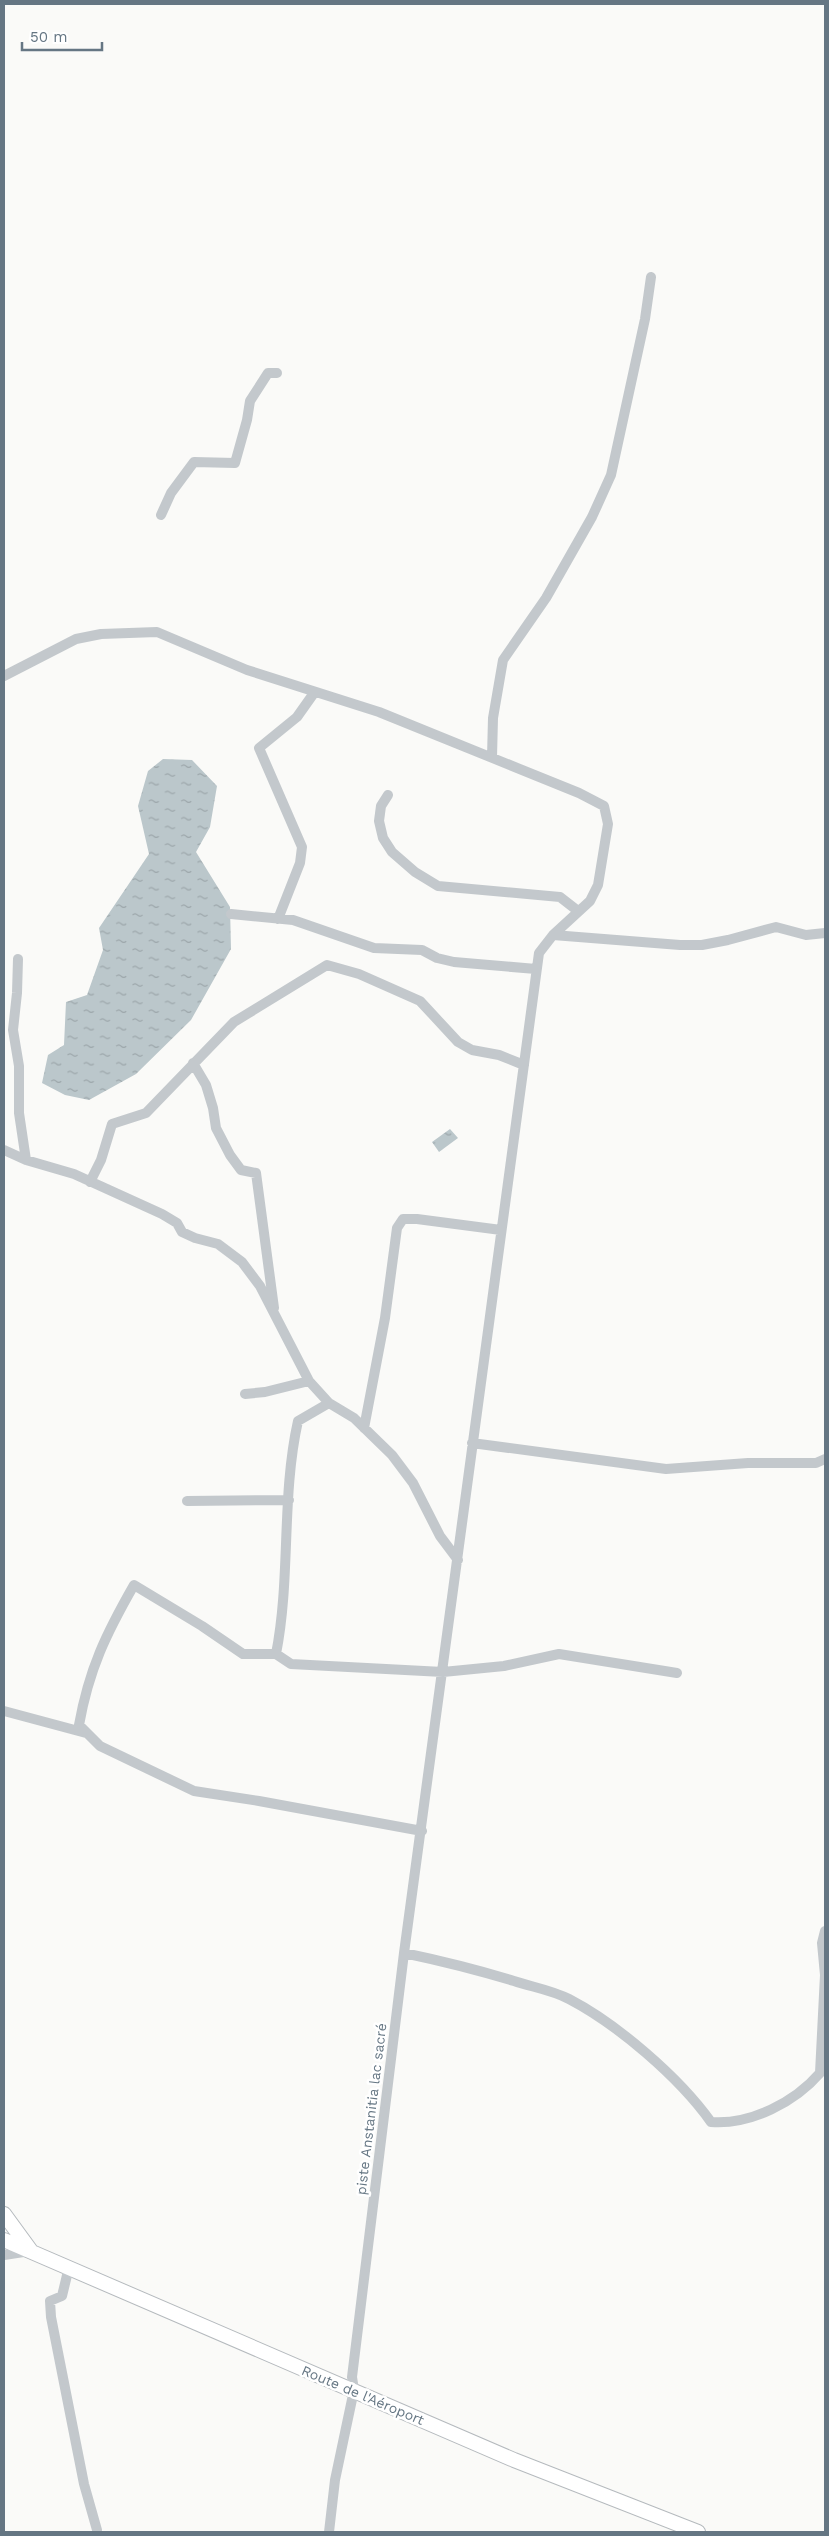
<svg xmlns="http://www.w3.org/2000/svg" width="829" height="2536" font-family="'Work Sans',sans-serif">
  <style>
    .water { fill: url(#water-ripples) }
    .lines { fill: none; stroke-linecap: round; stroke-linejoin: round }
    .major-casing { stroke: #b5babe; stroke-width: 16 }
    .minor { stroke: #c3c8cc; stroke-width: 10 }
    .major { stroke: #fff; stroke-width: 14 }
    .labels { text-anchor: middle; stroke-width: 5; stroke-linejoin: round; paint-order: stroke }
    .street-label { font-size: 14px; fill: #657683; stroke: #fff }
  </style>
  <defs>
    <pattern id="water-ripples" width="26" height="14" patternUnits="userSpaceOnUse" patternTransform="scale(1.25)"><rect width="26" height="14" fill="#bbc7cb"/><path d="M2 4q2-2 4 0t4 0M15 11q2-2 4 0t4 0" fill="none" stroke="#9ca6aa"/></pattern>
  </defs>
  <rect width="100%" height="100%" fill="#fafaf8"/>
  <path class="water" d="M 163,759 L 192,760 L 217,786 L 210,827 L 196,852 L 230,907 L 231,949 L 191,1020 L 136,1074 L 89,1100 L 65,1095 L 42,1083 L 48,1055 L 64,1045 L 66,1002 L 87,995 L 103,950 L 99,928 L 149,854 L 138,806 L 148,771 Z
    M 450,1129 L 458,1138 L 439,1152 L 432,1142 Z"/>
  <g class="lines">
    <defs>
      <path id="major" d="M 4,2214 L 31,2251
        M 4,2240 L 514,2460 L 698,2532"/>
    </defs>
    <use href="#major" class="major-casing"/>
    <path class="minor" d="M 161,515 L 171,493 L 194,462 L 235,463 L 247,420 L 250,401 L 268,373 L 277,373
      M 4,676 L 76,639 L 101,634 L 157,632 L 247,670 L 379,712 L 579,793 L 604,806 L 608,824 L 598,885 L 590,901 L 553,935 L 539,953 L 404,1953 L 352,2377 L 354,2390 L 335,2480 L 329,2532
      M 492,757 L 493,718 L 503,660 L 546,598 L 592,517 L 611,475 L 645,319 L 651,277
      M 388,795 L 381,806 L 379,821 L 383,838 L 392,852 L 415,872 L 438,886 L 560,897 L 578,911
      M 231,914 L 293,920 L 374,948 L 422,950 L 437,958 L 454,962 L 536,969
      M 278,919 L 300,863 L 302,847 L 259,748 L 297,717 L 314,693
      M 553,935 L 680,945 L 702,945 L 728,940 L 776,927 L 806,935 L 825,933
      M 18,959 L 17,993 L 13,1030 L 19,1066 L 19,1113 L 26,1160
      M 193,1063 L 206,1085 L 213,1108 L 216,1128 L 230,1155 L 241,1170 L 256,1173 L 274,1308
      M 4,1150 L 26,1160 L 74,1174 L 162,1214 L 177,1223 L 182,1232 L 195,1238 L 218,1244 L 242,1262 L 260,1286 L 309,1381 L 329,1403
      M 90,1182 L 101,1160 L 112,1124 L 146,1113 L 234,1022 L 327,965 L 359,974 L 420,1001 L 458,1042 L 472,1050 L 499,1055 L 524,1065
      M 245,1394 L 265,1392 L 309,1381
      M 364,1428 L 385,1318 L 397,1228 L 403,1219 L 417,1219 L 501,1230
      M 472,1443 L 666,1469 L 748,1463 L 816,1463 L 825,1459
      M 187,1501 L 289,1500
      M 458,1560 L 440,1536 L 413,1483 L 392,1455 L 354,1418 L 329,1403 L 298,1421 C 281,1497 291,1578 276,1654 L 291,1664 L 443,1672 L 504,1666 L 559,1654 L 677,1673
      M 276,1654 L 243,1654 L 202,1626 L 134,1585 C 106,1634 89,1669 79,1725 L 100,1746 L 194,1791 L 259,1801 L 422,1831
      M 4,1711 L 86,1733
      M 404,1953 C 442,1961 478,1970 514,1981 C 532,1987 552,1990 569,1999 C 617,2024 679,2077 711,2122 C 751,2125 795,2102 820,2073 L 825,1975 L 822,1943 L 825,1931
      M 4,2255 L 30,2251
      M 69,2267 L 62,2296 L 50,2301 L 51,2317 L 84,2484 L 97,2530"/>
    <use href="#major" class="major"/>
  </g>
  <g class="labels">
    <g class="street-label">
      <text transform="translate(371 2109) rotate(-83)" y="5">piste Anstanitia lac sacré</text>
      <text transform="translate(363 2395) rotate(23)" y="5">Route de l'Aéroport</text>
    </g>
  </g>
  <rect width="829" height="2536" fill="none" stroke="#657683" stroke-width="10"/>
  <path d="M22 42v8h80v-8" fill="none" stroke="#657683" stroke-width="2.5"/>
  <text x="30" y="42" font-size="15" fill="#657683" stroke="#ffffff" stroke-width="4" paint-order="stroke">50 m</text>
</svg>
